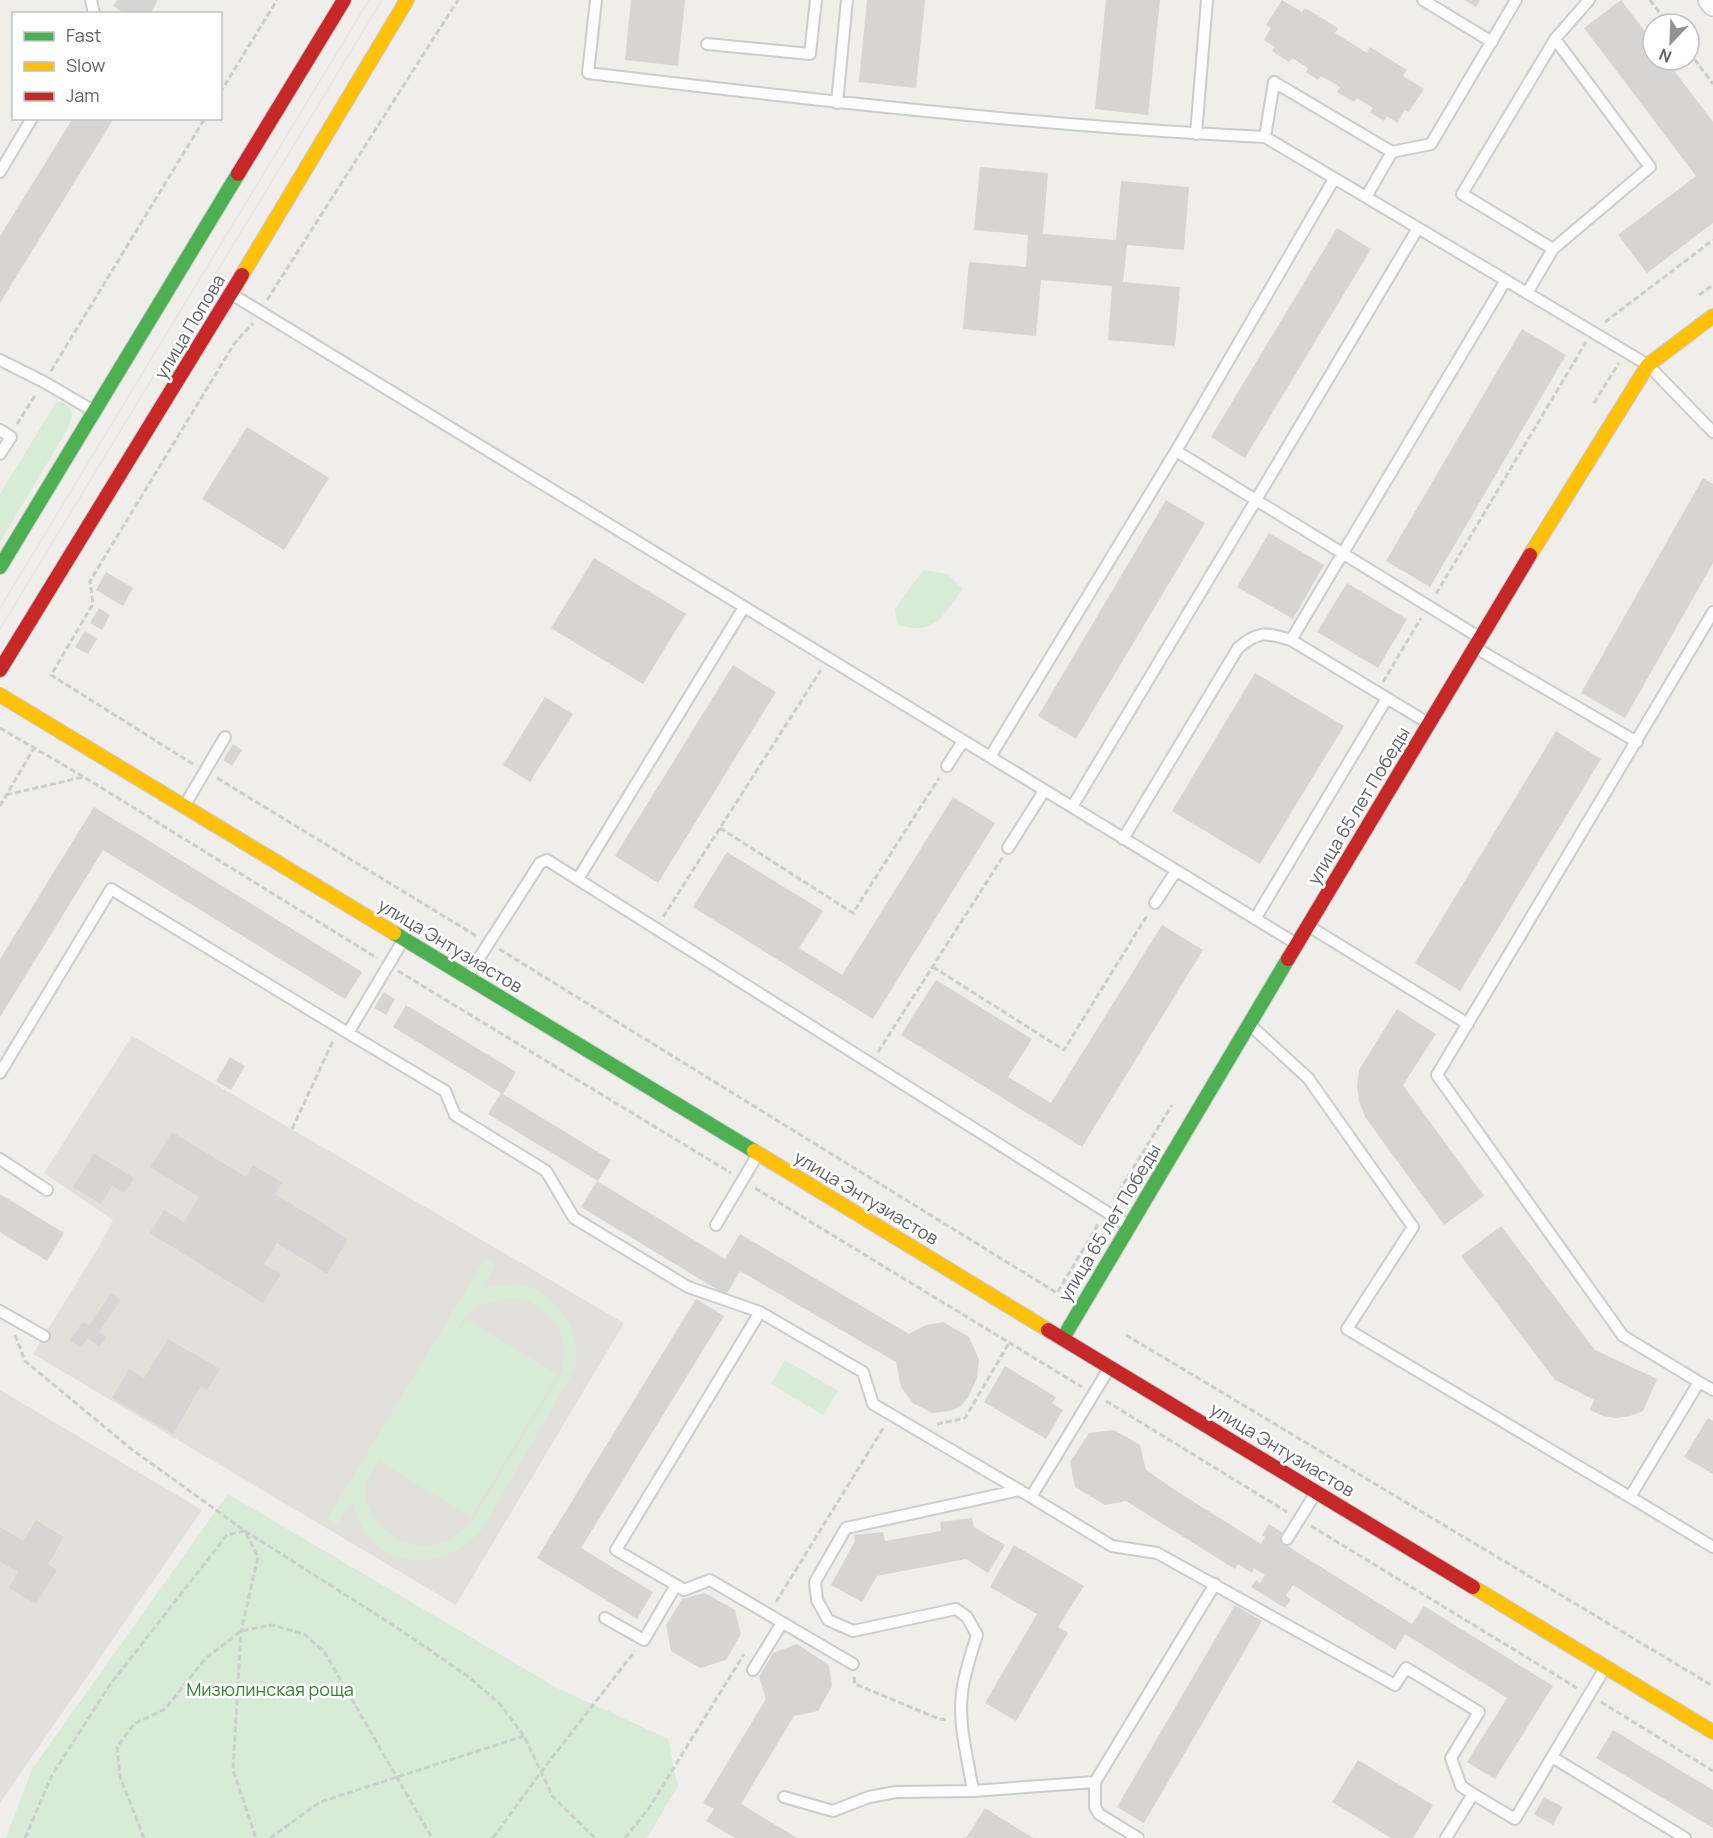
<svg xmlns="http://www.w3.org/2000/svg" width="1713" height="1838" font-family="Manrope,sans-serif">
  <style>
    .education { fill: #e2e0da }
    .green { fill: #d8ebd6; fill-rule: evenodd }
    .building { fill: #d6d5d3 }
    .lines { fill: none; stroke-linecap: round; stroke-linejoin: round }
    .lane-casing { stroke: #cbcccc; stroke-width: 14 }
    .street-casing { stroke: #cbcccc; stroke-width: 24 }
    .fast-casing { stroke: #cacacb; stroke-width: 16 }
    .slow-casing { stroke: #cacacb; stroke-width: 16 }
    .jam-casing { stroke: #cacacb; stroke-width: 16 }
    .path { stroke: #cacfcc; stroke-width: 3; stroke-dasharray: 6 3; stroke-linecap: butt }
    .lane { stroke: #fdfcfc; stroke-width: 10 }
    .street { stroke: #fdfcfc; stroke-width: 21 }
    .fast { stroke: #4caf50; stroke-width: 14 }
    .slow { stroke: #ffc107; stroke-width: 14 }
    .jam { stroke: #c62828; stroke-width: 14 }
    .tram { stroke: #e4e4e4; stroke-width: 1.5 }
    .labels { text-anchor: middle; stroke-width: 5; stroke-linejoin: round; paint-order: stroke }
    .street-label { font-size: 18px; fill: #5f6368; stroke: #fff }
    .park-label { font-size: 18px; fill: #348238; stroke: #fff }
  </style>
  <rect width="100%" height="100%" fill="#efeeea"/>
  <path class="education" d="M 132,1036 L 624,1323 L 456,1605 L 33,1354 L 101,1243 L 113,1220 L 44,1173 Z
    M 0,1390 L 202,1510 L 0,1803 Z"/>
  <path class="green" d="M 61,401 L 70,408 L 72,416 L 67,430 L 0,542 L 0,494 L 55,404 Z
    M 923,570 L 947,574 L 963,589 C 943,615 934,638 897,624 L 895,609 Z
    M 485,1259 L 495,1265 L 483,1287 C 497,1286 513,1283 526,1286 C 548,1292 568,1314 574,1336 C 578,1346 576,1358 575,1369 L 481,1531 C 453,1560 411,1572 376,1545 C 363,1534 357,1515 352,1500 L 337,1525 L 327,1519 ZM 509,1297 L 529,1301 L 548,1315 L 559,1329 L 564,1349 L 562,1372 L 472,1521 C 463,1530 455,1538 442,1543 C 407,1557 357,1521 367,1481 C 369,1475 375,1467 379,1461 L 471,1517 L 558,1375 L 466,1319 L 434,1370 L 468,1313 L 486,1303 Z
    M 785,1360 L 838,1391 L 823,1415 L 771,1384 Z
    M 228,1494 L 557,1688 L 607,1711 L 610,1708 L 612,1713 L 668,1739 L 678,1786 L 647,1838 L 6,1838 L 32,1769 Z"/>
  <path class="building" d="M 117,0 L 158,0 L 150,14 L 126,14 L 113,6 Z
    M 631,0 L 685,0 L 678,66 L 625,60 Z
    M 867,0 L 925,0 L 916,88 L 859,82 Z
    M 1106,0 L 1160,0 L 1148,115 L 1095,109 Z
    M 1282,0 L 1302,12 L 1305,8 L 1338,28 L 1335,33 L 1367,53 L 1370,47 L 1407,70 L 1403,76 L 1424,89 L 1409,112 L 1405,110 L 1397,123 L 1387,116 L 1384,121 L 1370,112 L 1373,108 L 1357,98 L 1354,102 L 1337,92 L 1340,87 L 1321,76 L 1318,80 L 1306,72 L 1308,68 L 1292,58 L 1289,62 L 1272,51 L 1275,47 L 1264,40 L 1271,28 L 1266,25 Z
    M 1464,0 L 1480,0 L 1476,7 Z
    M 1621,0 L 1653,42 L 1653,60 L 1666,60 L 1713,122 L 1713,223 L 1647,273 L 1618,235 L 1696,176 L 1584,28 Z
    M 73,118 L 114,118 L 0,303 L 0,236 Z
    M 980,167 L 1048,173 L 1043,234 L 1116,240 L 1121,181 L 1189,187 L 1184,250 L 1127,245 L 1123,282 L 1180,287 L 1175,346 L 1108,340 L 1112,286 L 1041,280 L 1036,336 L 963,329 L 969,262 L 1026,267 L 1028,235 L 974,230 Z
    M 1337,228 L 1371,249 L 1245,458 L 1211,437 Z
    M 1522,329 L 1566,355 L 1430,587 L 1386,561 Z
    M 247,427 L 329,478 L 284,550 L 202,499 Z
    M 1703,478 L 1713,484 L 1713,563 L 1625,718 L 1581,693 Z
    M 1166,500 L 1205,523 L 1076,739 L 1038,716 Z
    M 1269,533 L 1324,565 L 1293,619 L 1237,587 Z
    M 594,558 L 686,614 L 643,684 L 551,628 Z
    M 106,572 L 133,588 L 123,606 L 96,590 Z
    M 1347,583 L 1407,619 L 1378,668 L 1317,632 Z
    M 99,608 L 110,615 L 102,630 L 90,623 Z
    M 85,631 L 97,639 L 88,654 L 75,647 Z
    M 733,665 L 776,692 L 658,883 L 615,856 Z
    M 1255,673 L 1344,726 L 1260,864 L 1172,811 Z
    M 545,697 L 573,714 L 530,782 L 503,765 Z
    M 1556,731 L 1601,759 L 1460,991 L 1415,963 Z
    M 233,744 L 242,750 L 232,766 L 223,760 Z
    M 953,797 L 995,823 L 873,1019 L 693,907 L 727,852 L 823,911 L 799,948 L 842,975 Z
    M 94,807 L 362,972 L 345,999 L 103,850 L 0,1017 L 0,959 Z
    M 1162,925 L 1203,950 L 1082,1147 L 901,1035 L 936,980 L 1032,1039 L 1008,1077 L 1051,1103 Z
    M 384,992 L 395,999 L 386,1015 L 374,1008 Z
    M 406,1005 L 516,1072 L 503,1094 L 611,1160 L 598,1181 L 488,1114 L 501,1093 L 393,1027 Z
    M 1397,1009 L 1436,1034 L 1403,1085 L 1484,1196 L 1444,1225 L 1365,1117 L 1359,1101 L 1357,1086 L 1359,1070 Z
    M 230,1057 L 245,1066 L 231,1090 L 216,1081 Z
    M 172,1132 L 246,1177 L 253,1165 L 282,1183 L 275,1194 L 348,1239 L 327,1274 L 277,1243 L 264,1264 L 281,1274 L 263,1303 L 150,1233 L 164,1210 L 184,1222 L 199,1197 L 150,1167 Z
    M 94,1153 L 134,1178 L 124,1193 L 112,1186 L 101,1204 L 73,1187 Z
    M 597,1181 L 725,1259 L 740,1234 L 909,1334 L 926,1325 L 943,1322 L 969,1337 L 979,1360 L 977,1378 L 968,1397 L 960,1407 L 950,1411 L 932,1413 L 913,1403 L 901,1387 L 896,1362 L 740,1271 L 726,1295 L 581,1207 Z
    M 0,1194 L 64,1233 L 47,1261 L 0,1232 Z
    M 1501,1226 L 1595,1350 L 1657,1379 L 1643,1411 L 1630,1416 L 1616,1418 L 1603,1416 L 1590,1410 L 1594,1400 L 1555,1380 L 1461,1256 Z
    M 111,1293 L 121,1300 L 99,1332 L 106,1337 L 99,1346 L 88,1338 L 81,1348 L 70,1340 L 83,1322 L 89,1325 Z
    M 696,1299 L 724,1316 L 581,1548 L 653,1592 L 637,1619 L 537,1558 Z
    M 168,1339 L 220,1369 L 207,1390 L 201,1386 L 173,1434 L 112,1398 L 129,1369 L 144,1378 Z
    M 1005,1366 L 1056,1397 L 1052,1403 L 1063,1410 L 1046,1439 L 984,1402 Z
    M 1708,1418 L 1713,1421 L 1713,1474 L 1684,1457 Z
    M 1114,1430 L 1140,1445 L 1146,1470 L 1178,1492 L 1261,1544 L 1265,1537 L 1262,1535 L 1269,1524 L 1286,1535 L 1281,1542 L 1412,1624 L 1424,1606 L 1553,1686 L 1495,1779 L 1467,1762 L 1507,1698 L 1405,1634 L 1395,1650 L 1293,1585 L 1286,1596 L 1291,1599 L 1285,1608 L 1251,1587 L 1256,1580 L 1260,1583 L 1265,1575 L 1254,1568 L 1252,1573 L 1238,1564 L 1235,1569 L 1126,1501 L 1105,1505 L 1075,1487 L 1070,1462 L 1089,1433 Z
    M 972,1518 L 974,1527 L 1005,1545 L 988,1573 L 966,1559 L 877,1576 L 862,1602 L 831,1585 L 855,1541 L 854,1535 L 883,1532 L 885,1541 L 941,1531 L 940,1522 Z
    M 36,1520 L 64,1537 L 48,1564 L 57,1570 L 36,1604 L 9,1588 L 18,1572 L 0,1562 L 0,1527 L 23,1541 Z
    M 1014,1545 L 1084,1586 L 1058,1627 L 1068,1633 L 1016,1721 L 985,1703 L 1037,1614 L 990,1587 Z
    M 705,1593 L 735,1610 L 741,1634 L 726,1660 L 700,1668 L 671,1651 L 666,1625 L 682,1599 Z
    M 1235,1605 L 1262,1621 L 1144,1823 L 1117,1807 Z
    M 797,1644 L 829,1665 L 832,1686 L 818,1711 L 794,1716 L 741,1804 L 797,1838 L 735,1838 L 706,1821 L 714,1809 L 703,1803 L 766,1699 L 759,1677 L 773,1653 Z
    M 1613,1730 L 1713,1790 L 1713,1828 L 1596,1758 Z
    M 1358,1760 L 1433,1805 L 1413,1838 L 1391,1838 L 1332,1802 Z
    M 1544,1797 L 1563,1807 L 1553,1825 L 1534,1814 Z
    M 985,1808 L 1033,1838 L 966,1838 Z"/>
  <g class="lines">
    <defs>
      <path id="lane" d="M 91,0 L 94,14
        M 596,0 L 588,73 C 813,100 1039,126 1265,137
        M 1423,0 L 1492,42
        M 707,44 L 810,54 L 816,0
        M 837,103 L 847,0
        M 1196,134 L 1207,0
        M 0,172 L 32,118
        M 1334,179 L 1176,451 L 1256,500 L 1418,228 L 1265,137 L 1274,82 L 1392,152 L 1431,144 L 1516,0
        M 1366,197 L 1392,152
        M 1418,228 L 1648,365 L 1713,432
        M 1553,249 L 1462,194 L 1555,39 L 1589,0
        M 1527,293 L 1553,249 L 1650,167 L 1555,39
        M 233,295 L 1295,943
        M 0,360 L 44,382 L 92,410
        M 0,430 L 11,437 L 0,454
        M 1291,640 L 1506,280
        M 1474,647 L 1637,742
        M 990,757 L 1176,451
        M 947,766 L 963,741
        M 185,805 L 225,737
        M 1072,807 L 1256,500 L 1477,636
        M 1123,839 L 1238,648 C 1259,630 1266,633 1291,640 L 1428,723
        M 1008,848 L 1044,791
        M 578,879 L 744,607
        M 1155,903 L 1176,871
        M 1255,919 L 1387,698
        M 1310,927 L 1468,1024
        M 402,942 L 348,1033 L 445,1091 L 455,1115 L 546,1171 L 574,1218 L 688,1287 L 760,1312 L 863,1372 L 873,1404 L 1031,1497
        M 467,977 L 540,863 L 547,860 L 1129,1226
        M 1250,1025 L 1308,1078 L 1413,1227 L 1347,1329 L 1630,1497
        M 0,1073 L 111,889 L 348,1033
        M 0,1159 L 47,1190
        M 716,1225 L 758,1154
        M 0,1311 L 44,1336
        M 1110,1367 L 1031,1497 L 1112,1546 L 1157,1553 L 1395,1685 L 1406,1668 L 1479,1712 L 1451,1758 L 1461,1786 L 1473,1794
        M 1699,1382 L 1623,1336 L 1437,1075 L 1713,612
        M 1713,1390 L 1699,1382 L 1630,1497 L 1713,1547
        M 1287,1539 L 1315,1494
        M 676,1585 L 684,1590 L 710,1580 L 853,1664
        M 605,1618 L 644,1640 L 676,1585 L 616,1550 L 760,1312
        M 753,1670 L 782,1623
        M 1552,1757 L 1685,1838
        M 973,1791 C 968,1759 958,1725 962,1693 C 964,1674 971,1654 977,1635 L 967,1617 L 956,1609 L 853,1631 L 828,1620 L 817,1600 L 815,1582 L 846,1528 L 1020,1490
        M 784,1797 L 833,1811 L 869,1797 L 896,1792 L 973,1791 L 1095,1782
        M 1138,1838 L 1099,1814 L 1095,1807 L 1095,1782 L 1215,1584
        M 1446,1838 L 1473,1794 L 1515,1819 L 1605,1668"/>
      <path id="street" d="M 1709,0 L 1713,5"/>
      <path id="fast" d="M 0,567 L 238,174
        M 394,933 L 754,1151
        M 1063,1338 L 1288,959"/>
      <path id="slow" d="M 242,275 L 407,0
        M 1530,555 L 1648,365 L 1713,316
        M 0,695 L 394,933
        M 754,1151 L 1048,1330
        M 1473,1587 L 1713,1732"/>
      <path id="jam" d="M 238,174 L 344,0
        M 0,670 L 242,275
        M 1288,959 L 1530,555
        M 1048,1330 L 1473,1587"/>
    </defs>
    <use href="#lane" class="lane-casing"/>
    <use href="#street" class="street-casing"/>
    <use href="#fast" class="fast-casing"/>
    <use href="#slow" class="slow-casing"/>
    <use href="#jam" class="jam-casing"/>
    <path class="path" d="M 1650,0 L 1668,24
      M 1689,52 L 1713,84
      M 220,93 L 277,0
      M 1699,295 L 1713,285
      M 267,300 L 458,0
      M 1605,322 L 1713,240
      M 51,371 L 205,118
      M 1594,403 L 1619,363
      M 17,424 L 36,394
      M 1436,594 L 1586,342
      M 1383,682 L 1421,618
      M 0,728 L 84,777 L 377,958
      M 193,764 L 51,675 L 93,604 L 90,581 L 234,344 L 253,323
      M 217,778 L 478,937
      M 6,795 L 83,777
      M 0,806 L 34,748
      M 720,828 L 853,913 L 939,778
      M 663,917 L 821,670
      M 499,949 L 1057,1293 L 1099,1223
      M 933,967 L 1064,1050 L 1148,914
      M 398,971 L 731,1173
      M 878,1052 L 1002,858
      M 292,1129 L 333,1041
      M 755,1188 L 1082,1387
      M 1114,1199 L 1172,1105
      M 15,1335 L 25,1361 L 130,1448 L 245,1531 L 396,1627 L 469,1677 L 500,1704 L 524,1736 L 553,1797 L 595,1838
      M 1126,1335 L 1713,1686
      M 1106,1401 L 1287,1512
      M 937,1424 L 965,1418 L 1009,1343
      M 1311,1526 L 1577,1688
      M 776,1602 L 884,1427
      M 854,1677 L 855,1684 L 939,1719 L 948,1720
      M 1601,1702 L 1713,1771
      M 25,1838 L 52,1775 L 109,1686 L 227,1535 L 245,1531 L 258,1557 L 241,1631 L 233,1770 L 256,1838
      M 144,1838 L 120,1777 L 117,1747 L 134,1724 L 165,1709 L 205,1659 L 241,1631 L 272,1625 L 304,1634 L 325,1653 L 432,1838
      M 270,1838 L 320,1802 L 524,1736
      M 493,1838 L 541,1772 L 635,1651
      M 625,1838 L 649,1808 L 744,1654"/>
    <use href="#lane" class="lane"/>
    <use href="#street" class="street"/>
    <use href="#fast" class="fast"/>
    <use href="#slow" class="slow"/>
    <use href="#jam" class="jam"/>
    <path class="tram" d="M 0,608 L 369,0
      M 0,629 L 382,0"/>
  </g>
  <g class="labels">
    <g class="street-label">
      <text transform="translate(190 327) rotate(-59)" y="6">улица Попова</text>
      <text transform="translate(1359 806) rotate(-59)" y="6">улица 65 лет Победы</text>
      <text transform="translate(450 946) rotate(31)" y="6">улица Энтузиастов</text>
      <text transform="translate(866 1198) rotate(31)" y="6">улица Энтузиастов</text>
      <text transform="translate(1110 1223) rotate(-59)" y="6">улица 65 лет Победы</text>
      <text transform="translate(1282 1450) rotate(31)" y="6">улица Энтузиастов</text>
    </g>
    <g class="park-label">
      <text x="270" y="1696">Мизюлинская роща</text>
    </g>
  </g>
  <rect x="12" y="12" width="210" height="108" fill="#ffffff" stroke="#bfc1c3" stroke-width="1.5"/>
  <rect x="24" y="32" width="30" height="9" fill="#4caf50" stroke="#bfc1c3" stroke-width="1.5"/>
  <text x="66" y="42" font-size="18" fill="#5f6368">Fast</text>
  <rect x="24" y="62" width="30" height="9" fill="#ffc107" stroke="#bfc1c3" stroke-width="1.5"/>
  <text x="66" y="72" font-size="18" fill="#5f6368">Slow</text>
  <rect x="24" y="92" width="30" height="9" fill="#c62828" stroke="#bfc1c3" stroke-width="1.5"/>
  <text x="66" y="102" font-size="18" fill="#5f6368">Jam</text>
  <g transform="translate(1671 42) rotate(203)"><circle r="28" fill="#ffffff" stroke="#bfc1c3" stroke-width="1.5"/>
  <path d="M0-4.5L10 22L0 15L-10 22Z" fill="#919496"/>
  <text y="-9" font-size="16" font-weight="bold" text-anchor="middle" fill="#5f6368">N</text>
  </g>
</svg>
